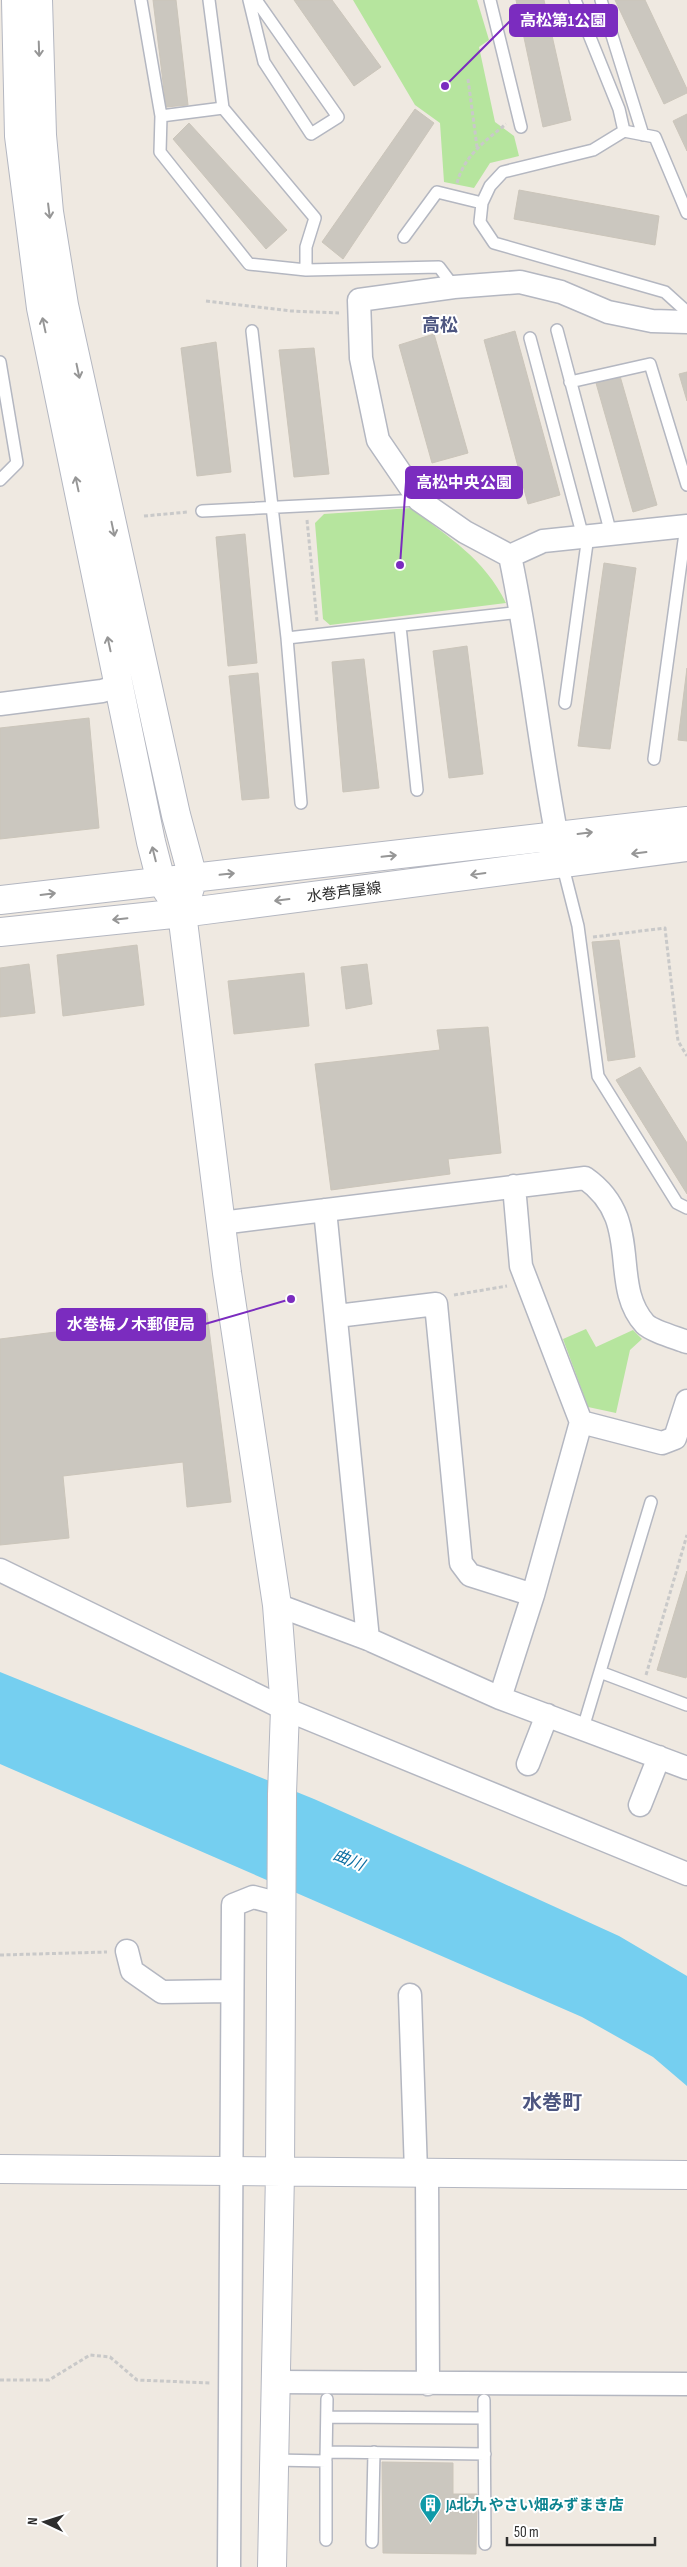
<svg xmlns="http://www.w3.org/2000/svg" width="687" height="2567" font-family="'Sofia Sans Condensed','Noto Sans JP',sans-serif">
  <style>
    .green { fill: #b6e59e }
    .water { fill: #75cff0 }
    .building { fill: #cbc7bf; stroke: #cbc5ba }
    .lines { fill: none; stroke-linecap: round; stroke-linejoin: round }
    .lane-casing { stroke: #b4b7c1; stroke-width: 14 }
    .street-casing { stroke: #b4b7c1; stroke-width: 25 }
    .secondary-casing { stroke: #b4b7c1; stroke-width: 30 }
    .path { stroke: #c9c9c9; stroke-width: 3; stroke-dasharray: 4 2.5; stroke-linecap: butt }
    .lane { stroke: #fff; stroke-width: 11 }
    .street { stroke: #fff; stroke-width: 22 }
    .secondary { stroke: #fff; stroke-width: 28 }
    .oneway { stroke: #969696 }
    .labels { text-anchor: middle; stroke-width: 4; stroke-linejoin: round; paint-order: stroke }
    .street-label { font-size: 15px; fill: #2e2e2e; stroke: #fff }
    .culture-label { font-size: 15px; font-weight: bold; fill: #0d838f; stroke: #fff; text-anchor: start }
    .water-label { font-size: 16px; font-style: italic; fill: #0d6fa3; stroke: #fff }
    .quarter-label { font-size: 18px; font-weight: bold; fill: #4d5680; stroke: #fff }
    .district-label { font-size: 20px; font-weight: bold; fill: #4d5680; stroke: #fff }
    .leader { fill: none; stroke: #7b2cbf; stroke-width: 2 }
    .callout-dot { fill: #7b2cbf; stroke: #fff; stroke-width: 2 }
    .callout { fill: #7b2cbf; stroke: #7b2cbf; stroke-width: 2 }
    .callout-label { font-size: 16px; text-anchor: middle; font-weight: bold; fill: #fff }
  </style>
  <rect width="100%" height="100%" fill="#efe9e1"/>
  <path class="green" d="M 353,0 L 477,0 L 489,40 L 479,47 L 495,122 L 514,136 L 519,156 L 490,163 L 474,188 L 444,182 L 440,123 L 415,105 Z
    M 411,508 C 449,538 484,558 506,603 L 330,625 L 323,619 L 315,523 L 324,514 Z
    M 586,1329 L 596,1347 L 633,1330 L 642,1339 L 630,1350 L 616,1413 L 588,1407 L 563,1339 Z"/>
  <path class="water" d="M 0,1672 L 314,1799 L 474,1870 L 619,1936 L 687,1976 L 687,2086 L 653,2057 L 582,2017 L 0,1764 Z"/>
  <path class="building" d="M 153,0 L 176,0 L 188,105 L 166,107 Z
    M 294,0 L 332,0 L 381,67 L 354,86 Z
    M 516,0 L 544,0 L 571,120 L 543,127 Z
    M 615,0 L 645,0 L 687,89 L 687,93 L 664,104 Z
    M 415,109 L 434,123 L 343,259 L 322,242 Z
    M 687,114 L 687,151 L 673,121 Z
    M 189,123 L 287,230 L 266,249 L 173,139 Z
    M 519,190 L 659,216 L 655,245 L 514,219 Z
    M 515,331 L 560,495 L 528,504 L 484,340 Z
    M 434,334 L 468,453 L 432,463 L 399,345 Z
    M 216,342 L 231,472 L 197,476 L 181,348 Z
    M 314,348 L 329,474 L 294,477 L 279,350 Z
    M 687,372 L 687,401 L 679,374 Z
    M 620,376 L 657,505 L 633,512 L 596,383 Z
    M 245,534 L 257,663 L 228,666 L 216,537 Z
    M 604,563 L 636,568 L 610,749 L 578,746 Z
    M 467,646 L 483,774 L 449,778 L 433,651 Z
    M 364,659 L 379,788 L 343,792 L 332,662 Z
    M 687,668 L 687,741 L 678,740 Z
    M 258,673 L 269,798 L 242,800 L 229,676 Z
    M 89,718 L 99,828 L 0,839 L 0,728 Z
    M 619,940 L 635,1057 L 608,1061 L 592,942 Z
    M 137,945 L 144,1005 L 63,1016 L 57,955 Z
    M 29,964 L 35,1013 L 0,1017 L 0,968 Z
    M 367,964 L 372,1004 L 346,1009 L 341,967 Z
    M 304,973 L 309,1026 L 234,1034 L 228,981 Z
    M 488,1027 L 501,1153 L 448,1159 L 450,1174 L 331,1190 L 315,1064 L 440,1050 L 437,1030 Z
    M 640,1067 L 687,1143 L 687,1194 L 616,1080 Z
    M 207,1313 L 231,1502 L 187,1507 L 183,1462 L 63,1476 L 69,1538 L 0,1545 L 0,1339 Z
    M 687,1571 L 687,1674 L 686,1678 L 657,1670 Z
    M 382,2462 L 453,2463 L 453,2494 L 477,2494 L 476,2554 L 383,2553 Z"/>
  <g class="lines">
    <defs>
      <path id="lane" d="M 141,0 L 161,116 L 160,152 L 249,264 L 306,270
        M 209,0 L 223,108 L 315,218 L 306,247 L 306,270 L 439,267 L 454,287
        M 249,0 L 264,62 L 311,134 L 338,117 L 256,0
        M 490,0 L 521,127
        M 575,0 L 619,109 L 624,131 L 593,150 L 503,172 L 490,186 L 482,203 L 480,222 L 494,243 L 665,292 L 687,312
        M 601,0 L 643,135
        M 161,116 L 223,108
        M 624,131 L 655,137 L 687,213
        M 404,237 L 437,192 L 482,203
        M 557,330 L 611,534
        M 252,331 L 287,638 L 301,803
        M 530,338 L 583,537
        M 0,362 L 17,463 L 0,480
        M 570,382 L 650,364 L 687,485
        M 202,511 L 419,500
        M 400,626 L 417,790
        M 287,638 L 522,612
        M 565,703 L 588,536
        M 654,759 L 686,526
        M 562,863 L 578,926 L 598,1076 L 677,1203 L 687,1208
        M 600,1672 L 687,1705
        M 583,1728 L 651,1502
        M 484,2400 L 485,2544
        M 327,2417 L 484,2418
        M 327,2452 L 485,2454
        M 326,2459 L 327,2399
        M 274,2460 L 326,2461 L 326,2540
        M 372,2542 L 374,2452"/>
      <path id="street" d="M 510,556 L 465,532 L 419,500 L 378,440 L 361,358 L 359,300 L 454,287 L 520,282 L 561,292 L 608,312 L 652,321 L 687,322
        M 0,704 L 102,691 L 118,686
        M 560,853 C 540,754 531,655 510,556 L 543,541 L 687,526
        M 325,1210 L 368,1639
        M 221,1223 L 585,1178 C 645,1220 608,1283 645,1324 C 652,1331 677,1338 687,1342
        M 337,1316 L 436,1304 L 461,1563 L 470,1575 L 533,1595
        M 581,1422 L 662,1443 L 675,1438 L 687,1401
        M 0,1570 L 285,1709 L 687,1874
        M 277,1605 L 368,1639 L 500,1698 L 687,1768
        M 500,1698 L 533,1595 L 581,1422 L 521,1266 L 514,1186
        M 528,1764 L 547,1715
        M 640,1805 L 659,1757
        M 127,1951 L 132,1971 L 162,1992 L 231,1991
        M 410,1995 L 416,2172
        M 427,2173 L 428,2384
        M 274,2382 L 687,2384
        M 229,2567 L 233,1905 L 253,1897 L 280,1904"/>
      <path id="secondary" d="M 16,0 L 19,136 L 41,308 L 151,842 L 161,881 L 182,913
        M 38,0 L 42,135 L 49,212 L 64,305 L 176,815 L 193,878 L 182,913 L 227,1273 L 277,1605 L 285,1709 L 282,1794 L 280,2173 L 272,2567
        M 0,900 L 687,821
        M 0,932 L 182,913 L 687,847
        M 0,2169 L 687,2175"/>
    </defs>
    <use href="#lane" class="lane-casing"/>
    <use href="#street" class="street-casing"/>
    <use href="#secondary" class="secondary-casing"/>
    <path class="path" d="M 468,79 L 477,147
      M 457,183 C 464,156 485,141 506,124
      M 206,301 L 291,311 L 339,313
      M 144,516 L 188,512
      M 307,520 L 317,621
      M 593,937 L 665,928 L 678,1041 L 687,1056
      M 454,1295 L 507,1286
      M 646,1675 L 687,1535
      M 0,1955 L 107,1952
      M 0,2380 L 49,2380 L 90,2355 L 110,2357 L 137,2380 L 211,2383"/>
    <use href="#lane" class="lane"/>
    <use href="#street" class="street"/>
    <use href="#secondary" class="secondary"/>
  </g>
  <defs><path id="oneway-shaft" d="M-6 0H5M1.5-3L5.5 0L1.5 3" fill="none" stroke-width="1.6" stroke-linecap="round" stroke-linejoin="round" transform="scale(1.25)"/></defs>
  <g class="oneway">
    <use href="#oneway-shaft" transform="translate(39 49) rotate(88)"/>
    <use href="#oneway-shaft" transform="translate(49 211) rotate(83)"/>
    <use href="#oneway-shaft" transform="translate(44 325) rotate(-102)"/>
    <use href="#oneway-shaft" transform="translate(78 371) rotate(78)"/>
    <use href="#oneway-shaft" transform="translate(77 484) rotate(-102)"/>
    <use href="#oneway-shaft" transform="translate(113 529) rotate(78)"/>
    <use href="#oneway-shaft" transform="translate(109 644) rotate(-102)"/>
    <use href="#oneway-shaft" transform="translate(585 833) rotate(-7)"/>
    <use href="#oneway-shaft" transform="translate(639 853) rotate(173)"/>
    <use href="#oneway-shaft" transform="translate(154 854) rotate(-104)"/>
    <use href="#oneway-shaft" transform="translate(389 856) rotate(-6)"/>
    <use href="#oneway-shaft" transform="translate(227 874) rotate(-6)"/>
    <use href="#oneway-shaft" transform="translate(478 874) rotate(172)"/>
    <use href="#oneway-shaft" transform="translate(48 894) rotate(-7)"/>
    <use href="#oneway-shaft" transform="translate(282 900) rotate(173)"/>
    <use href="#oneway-shaft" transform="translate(120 919) rotate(174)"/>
  </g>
  <defs>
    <symbol id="building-pin" viewBox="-11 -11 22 30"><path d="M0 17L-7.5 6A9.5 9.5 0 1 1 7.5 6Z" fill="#0f9aa8" stroke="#fff"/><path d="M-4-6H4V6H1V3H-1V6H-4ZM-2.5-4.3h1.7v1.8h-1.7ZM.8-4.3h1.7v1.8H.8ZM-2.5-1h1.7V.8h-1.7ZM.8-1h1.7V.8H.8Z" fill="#fff"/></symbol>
  </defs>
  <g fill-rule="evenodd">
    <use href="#building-pin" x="418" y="2492" width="25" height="34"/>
  </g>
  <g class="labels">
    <g class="street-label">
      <text transform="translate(344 892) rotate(-7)" y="5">水巻芦屋線</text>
    </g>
    <g class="culture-label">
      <text x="446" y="2510">JA北九 やさい畑みずまき店</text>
    </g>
    <g class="water-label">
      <text transform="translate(349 1859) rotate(23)" y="6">曲川</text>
    </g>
    <g class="quarter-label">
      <text x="440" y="331">高松</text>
    </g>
    <g class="district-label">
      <text x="552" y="2109">水巻町</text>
    </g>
  </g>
  <path class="leader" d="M445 86L510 21M400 565L406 482M291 1299L205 1324"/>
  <g class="callout-dot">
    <circle cx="445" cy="86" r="5"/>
    <circle cx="400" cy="565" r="5"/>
    <circle cx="291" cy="1299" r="5"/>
  </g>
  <g class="callout">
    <rect x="510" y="5" width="107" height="31" rx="5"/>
    <rect x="406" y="467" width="116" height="31" rx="5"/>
    <rect x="57" y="1309" width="148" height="31" rx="5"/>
  </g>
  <g class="callout-label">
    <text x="563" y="26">高松第1公園</text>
    <text x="464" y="488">高松中央公園</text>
    <text x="131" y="1330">水巻梅ノ木郵便局</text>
  </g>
  <g transform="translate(45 2522) rotate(274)" stroke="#ffffff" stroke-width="4" paint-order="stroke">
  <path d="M0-4L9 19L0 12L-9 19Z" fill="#2e2e2e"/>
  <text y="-8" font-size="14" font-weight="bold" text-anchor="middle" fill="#2e2e2e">N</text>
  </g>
  <path d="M507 2537v8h148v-8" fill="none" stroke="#2e2e2e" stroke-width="2.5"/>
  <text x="514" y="2537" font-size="15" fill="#2e2e2e" stroke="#ffffff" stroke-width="4" paint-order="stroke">50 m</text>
</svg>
